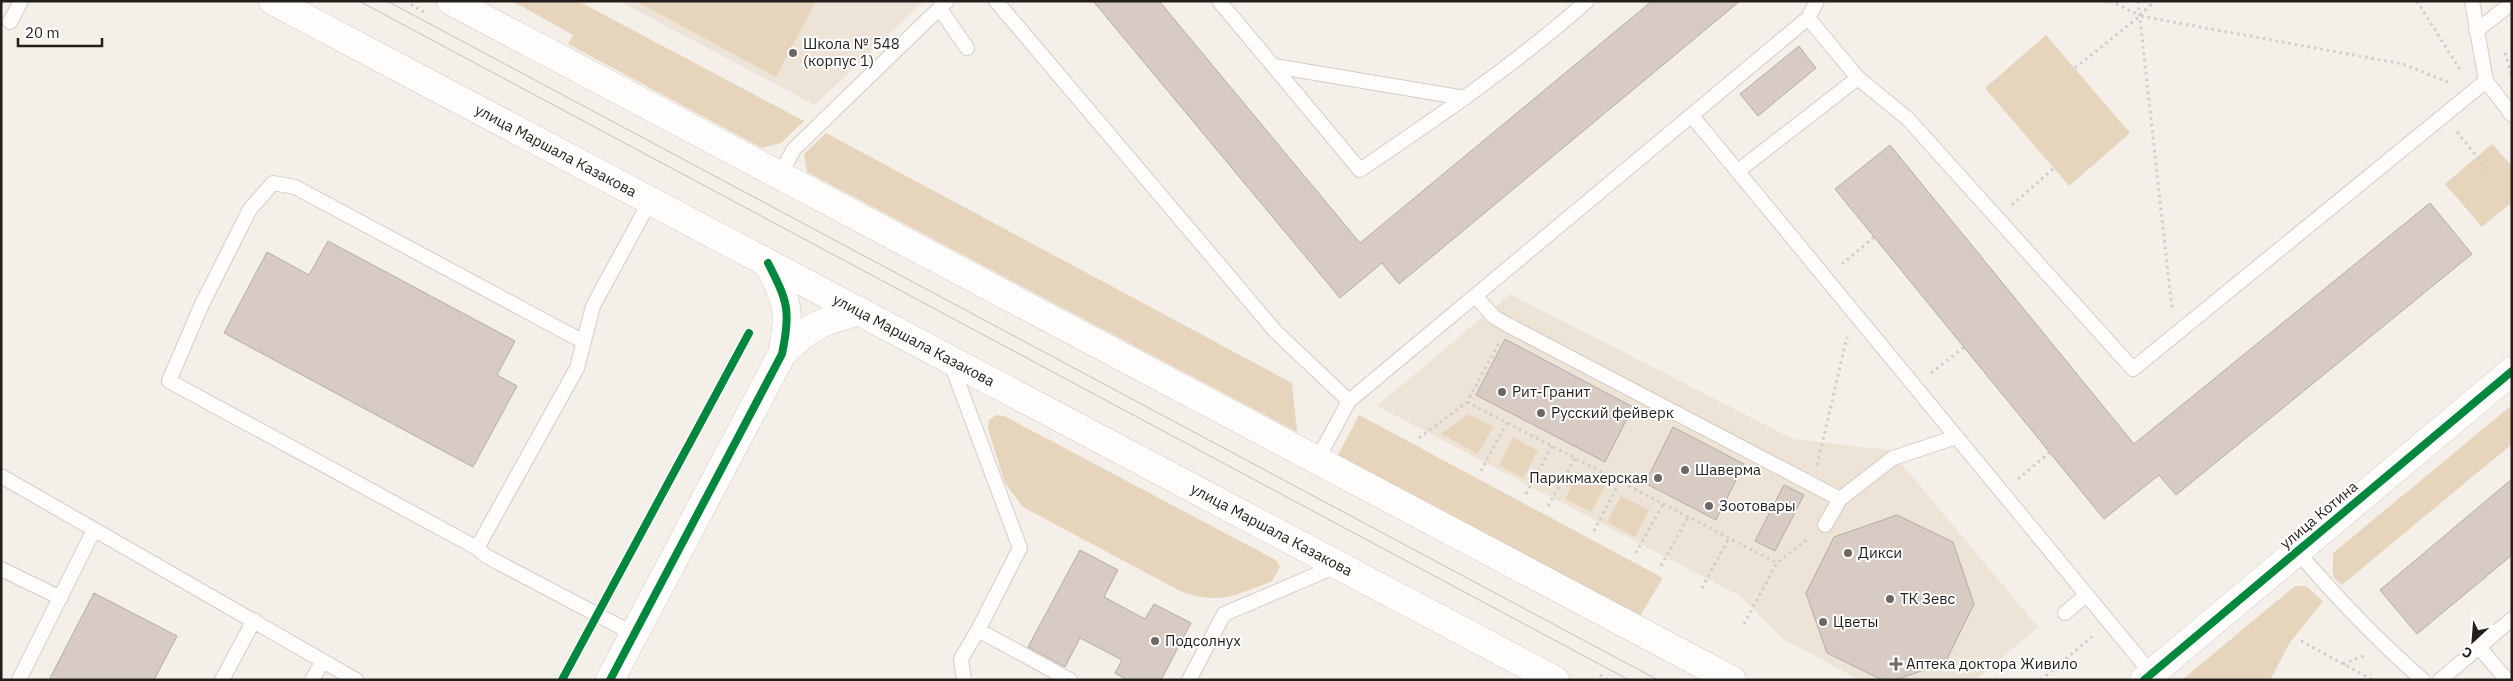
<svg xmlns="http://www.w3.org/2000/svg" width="2513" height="681" font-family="'IBM Plex Sans',sans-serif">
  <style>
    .built { fill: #eee3d7 }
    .green { fill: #e7d4bd }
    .building { fill: #d7cbc4; stroke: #b2ada9 }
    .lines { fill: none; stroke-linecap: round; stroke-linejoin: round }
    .lane-casing { stroke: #d1cdc8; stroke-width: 16 }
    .street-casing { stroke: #d1cdc8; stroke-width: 29 }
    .secondary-casing { stroke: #d1cdc8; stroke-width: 29 }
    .path { stroke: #cfcecc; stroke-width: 3; stroke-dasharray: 2.5 4; stroke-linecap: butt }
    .lane { stroke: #fefdfc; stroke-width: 14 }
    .street { stroke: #fefdfc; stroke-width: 28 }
    .secondary { stroke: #fefdfc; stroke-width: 28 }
    .tram { stroke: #c3c2c0; stroke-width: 1 }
    .cycleway-casing { stroke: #fff; stroke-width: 11 }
    .cycleway { stroke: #00873e; stroke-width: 8 }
    .poi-dot { fill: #6c6762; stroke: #fff; stroke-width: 2 }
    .labels { text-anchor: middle; stroke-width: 4; stroke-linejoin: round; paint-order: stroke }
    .poi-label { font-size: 15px; fill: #221e1a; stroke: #fff; text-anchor: start }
    .street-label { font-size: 15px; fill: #221e1a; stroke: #fff }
  </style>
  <rect width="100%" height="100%" fill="#f5efe9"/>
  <path class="built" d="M 619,1 L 924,1 L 815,105 Z
    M 1510,294 L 1793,439 L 1890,450 L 2038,627 L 1975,680 L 1860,680 L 1785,640 L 1740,596 L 1377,406 Z"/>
  <path class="green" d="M 512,1 L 578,1 L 804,121 L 781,143 L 762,148 L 568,44 L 573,35 Z
    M 636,1 L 816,1 L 776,77 Z
    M 2046,35 L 2130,133 L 2069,186 L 1985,88 Z
    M 826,133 L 1292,383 L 1297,432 L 807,172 L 804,154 Z
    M 2492,144 L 2512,166 L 2512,202 L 2482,227 L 2445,184 Z
    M 2512,405 L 2512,444 L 2342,585 L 2333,577 L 2333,553 Z
    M 1469,414 L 1493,427 L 1478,454 L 1441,434 Z
    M 996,415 L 1004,416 L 1276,560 L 1280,567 L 1272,581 C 1236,595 1221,605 1182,592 L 1023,507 L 1005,483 L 988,429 L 989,420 Z
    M 1359,415 L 1663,578 L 1640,616 L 1338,455 Z
    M 1513,437 L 1538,451 L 1523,478 L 1499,465 Z
    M 1578,472 L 1605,486 L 1591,512 L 1565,499 Z
    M 1621,496 L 1649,510 L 1635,537 L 1607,522 Z
    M 2295,586 L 2306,586 L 2323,601 L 2289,644 L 2270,680 L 2182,680 Z"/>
  <path class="building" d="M 1093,1 L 1159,1 L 1360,243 L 1652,1 L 1740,1 L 1399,284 L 1382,263 L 1340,298 Z
    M 1799,46 L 1816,68 L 1758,116 L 1740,94 Z
    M 1890,145 L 2134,444 L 2430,203 L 2472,254 L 2176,495 L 2159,475 L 2104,519 L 1835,189 Z
    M 328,241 L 515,341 L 497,375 L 517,386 L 473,467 L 224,333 L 267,252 L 309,275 Z
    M 1505,339 L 1633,407 L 1605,462 L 1476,395 Z
    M 1673,427 L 1744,464 L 1716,520 L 1645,483 Z
    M 2512,479 L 2512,555 L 2417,634 L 2380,590 Z
    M 1784,485 L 1804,495 L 1775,551 L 1755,541 Z
    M 1897,515 L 1953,542 L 1974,604 L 1945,663 L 1895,680 L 1882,680 L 1827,653 L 1806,593 L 1834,537 Z
    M 1080,550 L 1118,570 L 1104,597 L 1145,619 L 1154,604 L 1191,623 L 1161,680 L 1127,680 L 1115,673 L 1122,660 L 1080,638 L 1065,667 L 1028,647 Z
    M 94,593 L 177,636 L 154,680 L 49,680 Z"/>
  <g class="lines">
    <defs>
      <path id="lane" d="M 996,1 L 1276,332 L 1349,401
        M 1219,1 L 1360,170 C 1438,117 1516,64 1587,1
        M 2472,1 L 2486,81 L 2512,115
        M 940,9 L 967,48
        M 1808,18 L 1858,78 L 1908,119 L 2133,369 L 2486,81
        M 10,22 L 21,1
        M 2476,31 L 2512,3
        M 1274,66 L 1465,98
        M 1692,116 L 2151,673
        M 1738,171 L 1858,78
        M 779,176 L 794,149 L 947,1
        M 1475,296 L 1494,317 L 1508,325 L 1840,499
        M 584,342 L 295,187 L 273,183 L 250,209 L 202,304 L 169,381 L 477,548 L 486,556 L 634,634
        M 950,361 L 1020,548 L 978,630 L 1070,680
        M 1317,460 L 1349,401 L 1808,18 L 1817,1
        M 1,476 L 356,680
        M 1825,525 L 1840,499 L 1893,458 L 1956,437
        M 477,548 L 577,368 L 593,306 L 650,201
        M 2297,551 C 2336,597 2377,640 2423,680
        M 1,569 L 61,598
        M 2065,613 L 2086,595
        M 2479,647 L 2507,680
        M 19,680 L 94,530
        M 222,680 L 254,620
        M 312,680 L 323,661
        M 964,680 L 961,659 L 978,630
        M 1189,680 L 1224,614 L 1339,565
        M 2440,680 L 2512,619"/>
      <path id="street" d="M 782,354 C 809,326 822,321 860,311
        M 610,680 L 782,354 C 791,311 788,302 768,263
        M 2144,680 L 2512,371"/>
      <g id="secondary">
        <path id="s1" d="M 273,1 L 1555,680"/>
        <path d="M 451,1 L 1732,680"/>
      </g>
    </defs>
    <use href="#lane" class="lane-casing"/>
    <use href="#street" class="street-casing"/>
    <use href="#secondary" class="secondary-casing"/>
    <path class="path" d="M 405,1 L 426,13
      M 2110,1 L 2139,15
      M 2138,1 L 2172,309
      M 2417,1 L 2462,73
      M 2140,15 L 2155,1
      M 2505,53 L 2512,76
      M 2075,68 L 2140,16 L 2403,64 L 2450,83
      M 2457,132 L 2487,169
      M 2012,205 L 2053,169
      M 1842,264 L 1874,237
      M 1931,373 L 1964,347
      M 1467,402 L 1777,563
      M 1419,438 L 1467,402 L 1499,343
      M 1817,465 L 1847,337
      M 1481,471 L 1507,422
      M 2018,479 L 2050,452
      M 1526,494 L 1552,446
      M 1548,506 L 1575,458
      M 1594,531 L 1620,481
      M 1636,553 L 1663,504
      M 1661,566 L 1688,517
      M 1702,588 L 1729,538
      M 1744,624 L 1777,563 L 1809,538
      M 2301,641 L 2373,680
      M 2343,664 L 2366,655
      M 1600,675 L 1608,680
      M 2041,680 L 2094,635"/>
    <use href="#lane" class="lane"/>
    <use href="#street" class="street"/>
    <use href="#secondary" class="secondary"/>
    <path class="tram" d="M 359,1 L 1629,680
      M 387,1 L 1658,680"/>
    <defs>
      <path id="cycleway" d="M 562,680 L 749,333
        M 610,680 L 782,354 C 791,311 788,302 768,263
        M 2144,680 L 2512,371"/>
    </defs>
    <use href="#cycleway" class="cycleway-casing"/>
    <use href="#cycleway" class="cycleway"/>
  </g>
  <g class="poi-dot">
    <circle cx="793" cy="53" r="5"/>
    <circle cx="1502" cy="392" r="5"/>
    <circle cx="1541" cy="413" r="5"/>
    <circle cx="1685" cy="470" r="5"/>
    <circle cx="1658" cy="478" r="5"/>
    <circle cx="1709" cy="506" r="5"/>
    <circle cx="1848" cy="553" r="5"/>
    <circle cx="1890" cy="599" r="5"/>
    <circle cx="1823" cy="622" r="5"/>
    <circle cx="1155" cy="641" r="5"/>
    <path d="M1893.5 656.5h5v5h5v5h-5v5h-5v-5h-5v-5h5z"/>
  </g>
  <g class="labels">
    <g class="poi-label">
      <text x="803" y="49">Школа № 548<tspan x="803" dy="17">(корпус 1)</tspan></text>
      <text x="1512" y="397">Рит-Гранит</text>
      <text x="1551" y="418">Русский фейверк</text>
      <text x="1695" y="475">Шаверма</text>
      <text x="1648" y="483" text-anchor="end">Парикмахерская</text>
      <text x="1719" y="511">Зоотовары</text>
      <text x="1858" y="558">Дикси</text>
      <text x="1900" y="604">ТК Зевс</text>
      <text x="1833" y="627">Цветы</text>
      <text x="1165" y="646">Подсолнух</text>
      <text x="1906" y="669">Аптека доктора Живило</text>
    </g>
    <g class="street-label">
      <text dy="5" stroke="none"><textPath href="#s1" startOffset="320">улица Маршала Казакова</textPath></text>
      <text dy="5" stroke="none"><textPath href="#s1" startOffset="725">улица Маршала Казакова</textPath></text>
      <text transform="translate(2319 515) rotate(-40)" y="5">улица Котина</text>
      <text dy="5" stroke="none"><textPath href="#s1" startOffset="1130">улица Маршала Казакова</textPath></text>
    </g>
  </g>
  <rect width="2513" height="681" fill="none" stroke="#221e1a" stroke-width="5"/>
  <g transform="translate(2473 641) rotate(206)" stroke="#ffffff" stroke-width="4" paint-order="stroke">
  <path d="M0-4L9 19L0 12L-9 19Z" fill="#221e1a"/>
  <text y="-8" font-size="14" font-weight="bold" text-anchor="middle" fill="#221e1a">С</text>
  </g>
  <path d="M18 38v8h84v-8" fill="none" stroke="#221e1a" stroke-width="2.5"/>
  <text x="25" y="38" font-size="15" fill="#221e1a" stroke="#ffffff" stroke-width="4" paint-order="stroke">20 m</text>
</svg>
